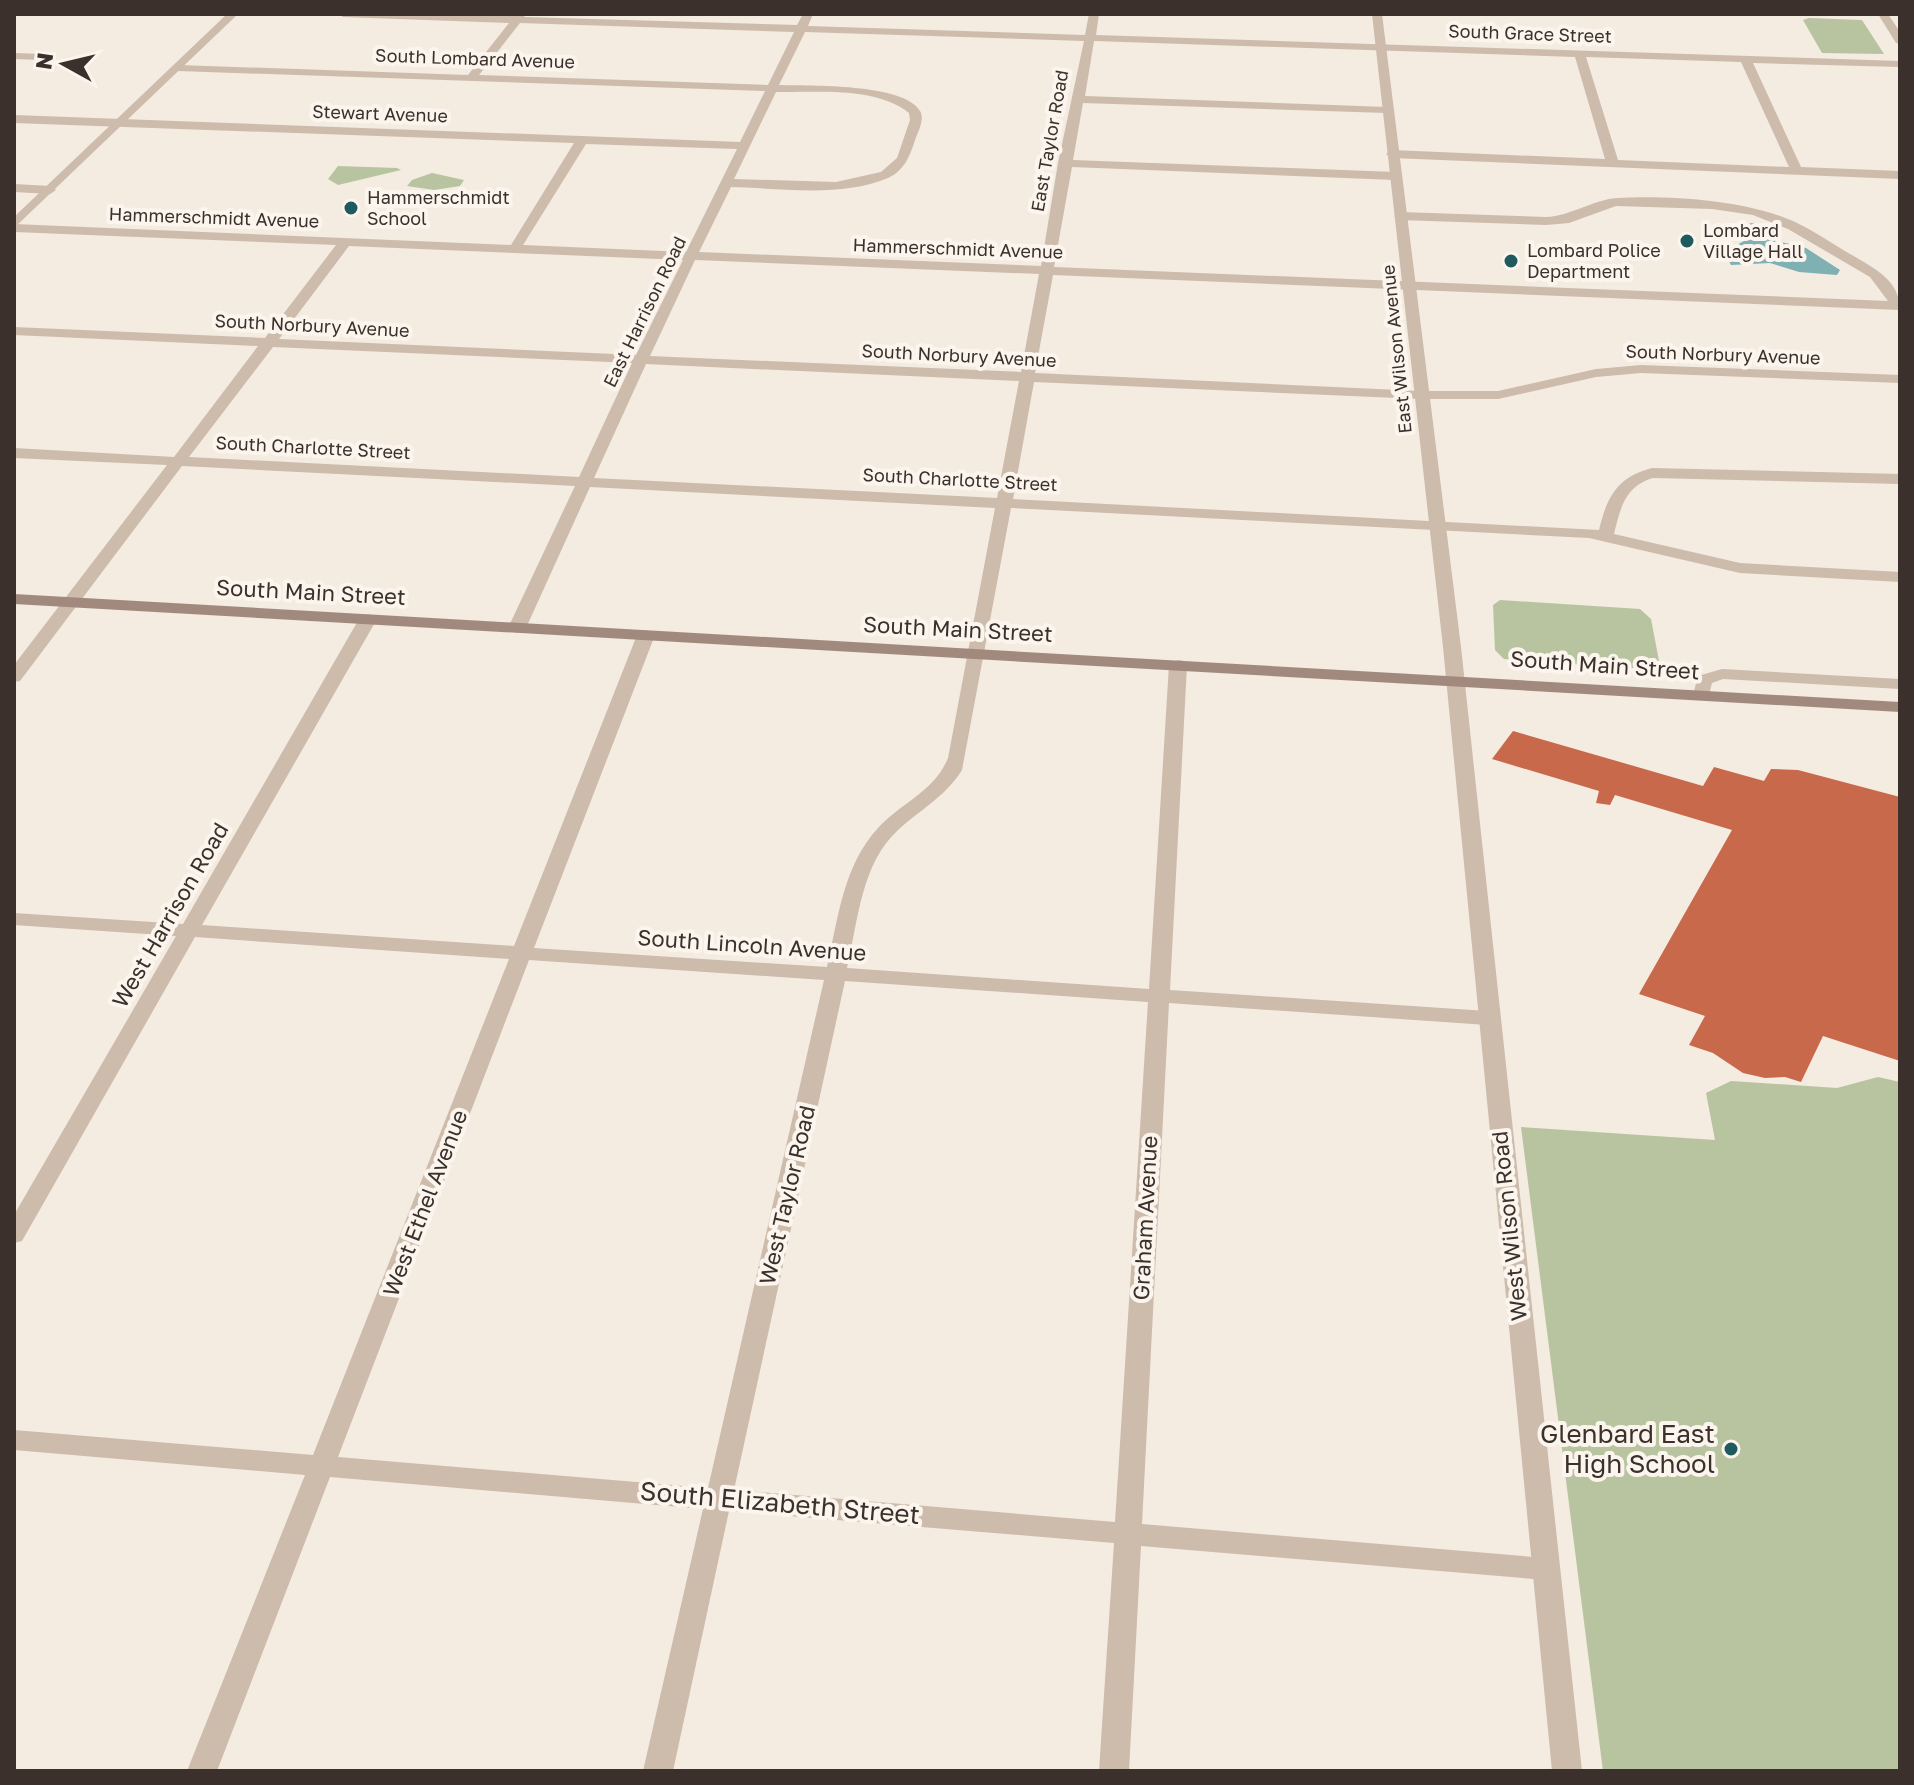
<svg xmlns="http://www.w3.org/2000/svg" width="1914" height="1785" font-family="'Golos Text',sans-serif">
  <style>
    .green { fill: #b8c4a0 }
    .water { fill: #7fb0b2 }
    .building { fill: #c8694b }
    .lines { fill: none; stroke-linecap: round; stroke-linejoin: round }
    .minor { fill: #cdbbac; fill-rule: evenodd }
    .tertiary { fill: #cdbbac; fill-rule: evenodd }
    .secondary { fill: #a18a7d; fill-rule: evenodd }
    .poi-dot { fill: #1f5a5e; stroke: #fbf5ee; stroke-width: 3 }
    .labels { text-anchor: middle; stroke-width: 8; stroke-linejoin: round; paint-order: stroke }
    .far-street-label { font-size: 18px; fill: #3b302b; stroke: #fbf5ee }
    .far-poi-label { font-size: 18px; fill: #3b302b; stroke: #fbf5ee; text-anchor: start }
    .street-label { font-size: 22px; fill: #3b302b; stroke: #fbf5ee }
    .near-poi-label { font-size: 26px; fill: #3b302b; stroke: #fbf5ee; text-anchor: end }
    .near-street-label { font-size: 26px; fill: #3b302b; stroke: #fbf5ee }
  </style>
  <rect width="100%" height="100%" fill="#f4ebe1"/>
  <path class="green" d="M 1809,18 L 1862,20 L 1884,54 L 1822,53 L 1803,20 Z
    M 338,166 L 397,168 L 401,170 L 338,185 L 328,179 Z
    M 432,173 L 464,180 L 460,186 L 434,190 L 407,186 L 412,180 Z
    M 1500,600 L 1640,609 L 1651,619 L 1659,661 L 1639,669 L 1504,659 L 1495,650 L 1493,605 Z
    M 1878,1077 L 1900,1082 L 1900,1771 L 1603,1771 L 1521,1127 L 1715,1140 L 1706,1093 L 1731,1081 L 1837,1088 Z"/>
  <path class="water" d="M 1752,223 L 1781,229 L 1774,235 L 1777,241 L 1806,248 L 1840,270 L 1837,275 L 1799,272 L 1770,263 L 1731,265 L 1729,261 L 1735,246 L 1751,237 L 1735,227 Z"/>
  <path class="building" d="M 1513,731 L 1703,786 L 1714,767 L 1764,781 L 1771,769 L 1798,770 L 1900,797 L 1900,1061 L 1823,1036 L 1801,1082 L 1785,1077 L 1765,1078 L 1743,1073 L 1713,1053 L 1689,1045 L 1705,1016 L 1639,994 L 1732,830 L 1615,795 L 1610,805 L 1596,803 L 1599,791 L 1492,759 Z"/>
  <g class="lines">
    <path class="minor" d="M 338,14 L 526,14 L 524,17 L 797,25 L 803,14 L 813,14 L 808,26 L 1085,35 L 1089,14 L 1099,14 L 1096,35 L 1900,61 L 1900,67 L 1753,63 L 1801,167 L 1900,171 L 1900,179 L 1392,158 L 1386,154 L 1392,150 L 1605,159 L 1575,57 L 1094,41 L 1085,96 L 1387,107 L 1393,110 L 1387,113 L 1083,103 L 1073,160 L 1395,172 L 1401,176 L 1395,180 L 1072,167 L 1054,267 L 1888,301 L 1870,277 L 1788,229 L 1753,215 L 1712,209 L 1616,206 L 1569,223 L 1546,225 L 1400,220 L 1394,216 L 1400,212 L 1546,217 C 1571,216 1592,200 1617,198 C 1670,195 1749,200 1797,223 C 1816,232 1833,244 1850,254 C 1874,268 1900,280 1900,310 L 1053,275 L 1035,373 L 1420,391 L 1498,391 L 1596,369 L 1641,365 L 1900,375 L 1900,383 L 1641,373 L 1596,377 L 1498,399 L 1420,399 L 1034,382 L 1013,499 L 1599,530 C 1607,497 1617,477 1652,468 L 1900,474 L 1900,484 L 1653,478 C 1625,486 1620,509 1614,534 L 1740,563 L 1900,572 L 1900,582 L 1740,573 L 1589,538 L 1011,508 L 962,770 C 945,797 921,809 898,830 C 861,864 858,921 847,968 L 1149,989 L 1169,665 L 1178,660 L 1184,661 L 1187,665 L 1170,990 L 1487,1011 L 1498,1018 L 1487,1025 L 1169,1003 L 1142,1524 L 1546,1558 L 1556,1561 L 1560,1569 L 1556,1577 L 1546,1580 L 1141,1546 L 1129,1771 L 1099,1771 L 1114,1543 L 729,1511 L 673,1771 L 643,1771 L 703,1509 L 330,1477 L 217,1771 L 187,1771 L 305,1475 L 14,1450 L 14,1430 L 313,1455 L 509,959 L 195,937 L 22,1241 L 14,1243 L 14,1215 L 176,936 L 14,925 L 14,913 L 183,924 L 359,619 L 368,614 L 377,619 L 202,925 L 514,946 L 637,635 L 646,630 L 655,635 L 534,948 L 827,967 C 838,919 843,866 878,828 C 902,802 934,792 948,758 L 995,508 L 590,487 L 526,628 L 517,633 L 508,628 L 575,486 L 182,466 L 20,681 L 14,682 L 14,665 L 167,465 L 14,458 L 14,448 L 174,457 L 258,346 L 14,335 L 14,327 L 265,338 L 336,245 L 14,232 L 14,224 L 511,245 L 574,143 L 14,123 L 14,115 L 740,142 L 765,91 L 178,71 L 172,68 L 178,65 L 468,75 L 509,23 L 343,17 ZM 520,23 L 794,32 L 768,85 L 479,75 ZM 805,32 L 1084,41 L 1058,163 L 1041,266 L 699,252 L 731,187 C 780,188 841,198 888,178 C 904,171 910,156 915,140 C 918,132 925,119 920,111 C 904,83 809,86 779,85 ZM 1586,57 L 1741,62 L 1789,167 L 1618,160 ZM 776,92 C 817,93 875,86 909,113 L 910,120 L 897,158 L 881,172 L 836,182 L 734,179 ZM 586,144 L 737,149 L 686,252 L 523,245 ZM 349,246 L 683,260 L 636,355 L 279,339 ZM 695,260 L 1039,274 L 1021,372 L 650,356 ZM 273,347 L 632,363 L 579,477 L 189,457 ZM 646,364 L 1019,381 L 997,498 L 594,478 ZM 529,960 L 824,980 L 708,1488 L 338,1457 ZM 845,981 L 1148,1002 L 1115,1522 L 734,1490 Z
      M 1878,14 L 1888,14 L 1900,32 L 1900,44 L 1896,43 Z
      M 14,53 L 42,54 L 48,57 L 42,60 L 14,59 Z
      M 14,184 L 50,186 L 56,190 L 50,194 L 14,192 Z
      M 1722,669 L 1900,679 L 1900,689 L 1723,679 L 1712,683 L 1708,699 L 1696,699 L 1693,695 L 1698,676 Z"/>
    <path class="tertiary" d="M 227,14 L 238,14 L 14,228 L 14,217 Z
      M 1372,14 L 1382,14 L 1461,647 L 1582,1771 L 1552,1771 L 1443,647 Z"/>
    <path class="secondary" d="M 14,594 L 1900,702 L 1900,712 L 14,604 Z"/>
  </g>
  <g class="poi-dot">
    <circle cx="351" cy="208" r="8"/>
    <circle cx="1687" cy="241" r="8"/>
    <circle cx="1511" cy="261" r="8"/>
    <circle cx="1731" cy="1449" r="8"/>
  </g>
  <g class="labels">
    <g class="far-street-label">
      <text transform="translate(1530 34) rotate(2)" y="6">South Grace Street</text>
      <text transform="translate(475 59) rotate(2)" y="6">South Lombard Avenue</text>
      <text transform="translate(380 114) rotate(2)" y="6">Stewart Avenue</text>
      <text transform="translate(1050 141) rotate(-80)" y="6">East Taylor Road</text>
      <text transform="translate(214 218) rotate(2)" y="6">Hammerschmidt Avenue</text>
      <text transform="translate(958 249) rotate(2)" y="6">Hammerschmidt Avenue</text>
      <text transform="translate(645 312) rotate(-64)" y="6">East Harrison Road</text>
      <text transform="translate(312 326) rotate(3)" y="6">South Norbury Avenue</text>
      <text transform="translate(1397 349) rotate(-96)" y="6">East Wilson Avenue</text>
      <text transform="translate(1723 355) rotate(2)" y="6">South Norbury Avenue</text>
      <text transform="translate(959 356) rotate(3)" y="6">South Norbury Avenue</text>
      <text transform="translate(313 448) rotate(3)" y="6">South Charlotte Street</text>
      <text transform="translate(960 480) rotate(3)" y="6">South Charlotte Street</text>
    </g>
    <g class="far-poi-label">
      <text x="367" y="204">Hammerschmidt<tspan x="367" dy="21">School</tspan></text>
      <text x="1703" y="237">Lombard<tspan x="1703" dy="21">Village Hall</tspan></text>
      <text x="1527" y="257">Lombard Police<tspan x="1527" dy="21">Department</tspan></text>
    </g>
    <g class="street-label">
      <text transform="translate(311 592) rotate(3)" y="8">South Main Street</text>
      <text transform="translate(958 629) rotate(3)" y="8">South Main Street</text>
      <text transform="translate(1605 665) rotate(4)" y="8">South Main Street</text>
      <text transform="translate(170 915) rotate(-60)" y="8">West Harrison Road</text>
      <text transform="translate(752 945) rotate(4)" y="8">South Lincoln Avenue</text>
      <text transform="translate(787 1195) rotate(-77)" y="8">West Taylor Road</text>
      <text transform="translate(425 1203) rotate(-69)" y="8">West Ethel Avenue</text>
      <text transform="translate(1145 1218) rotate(-87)" y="8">Graham Avenue</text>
      <text transform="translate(1509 1226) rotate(-96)" y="8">West Wilson Road</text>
    </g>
    <g class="near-poi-label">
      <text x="1715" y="1443">Glenbard East<tspan x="1715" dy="30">High School</tspan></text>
    </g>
    <g class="near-street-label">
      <text transform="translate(780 1503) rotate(5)" y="9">South Elizabeth Street</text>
    </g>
  </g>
  <rect width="1914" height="1785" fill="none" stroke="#3b302b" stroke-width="32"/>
  <g transform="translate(64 64) rotate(278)" stroke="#fbf5ee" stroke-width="6" paint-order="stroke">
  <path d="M0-6L14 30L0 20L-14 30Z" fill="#3b302b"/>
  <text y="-12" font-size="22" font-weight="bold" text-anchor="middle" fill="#3b302b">N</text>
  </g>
</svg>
